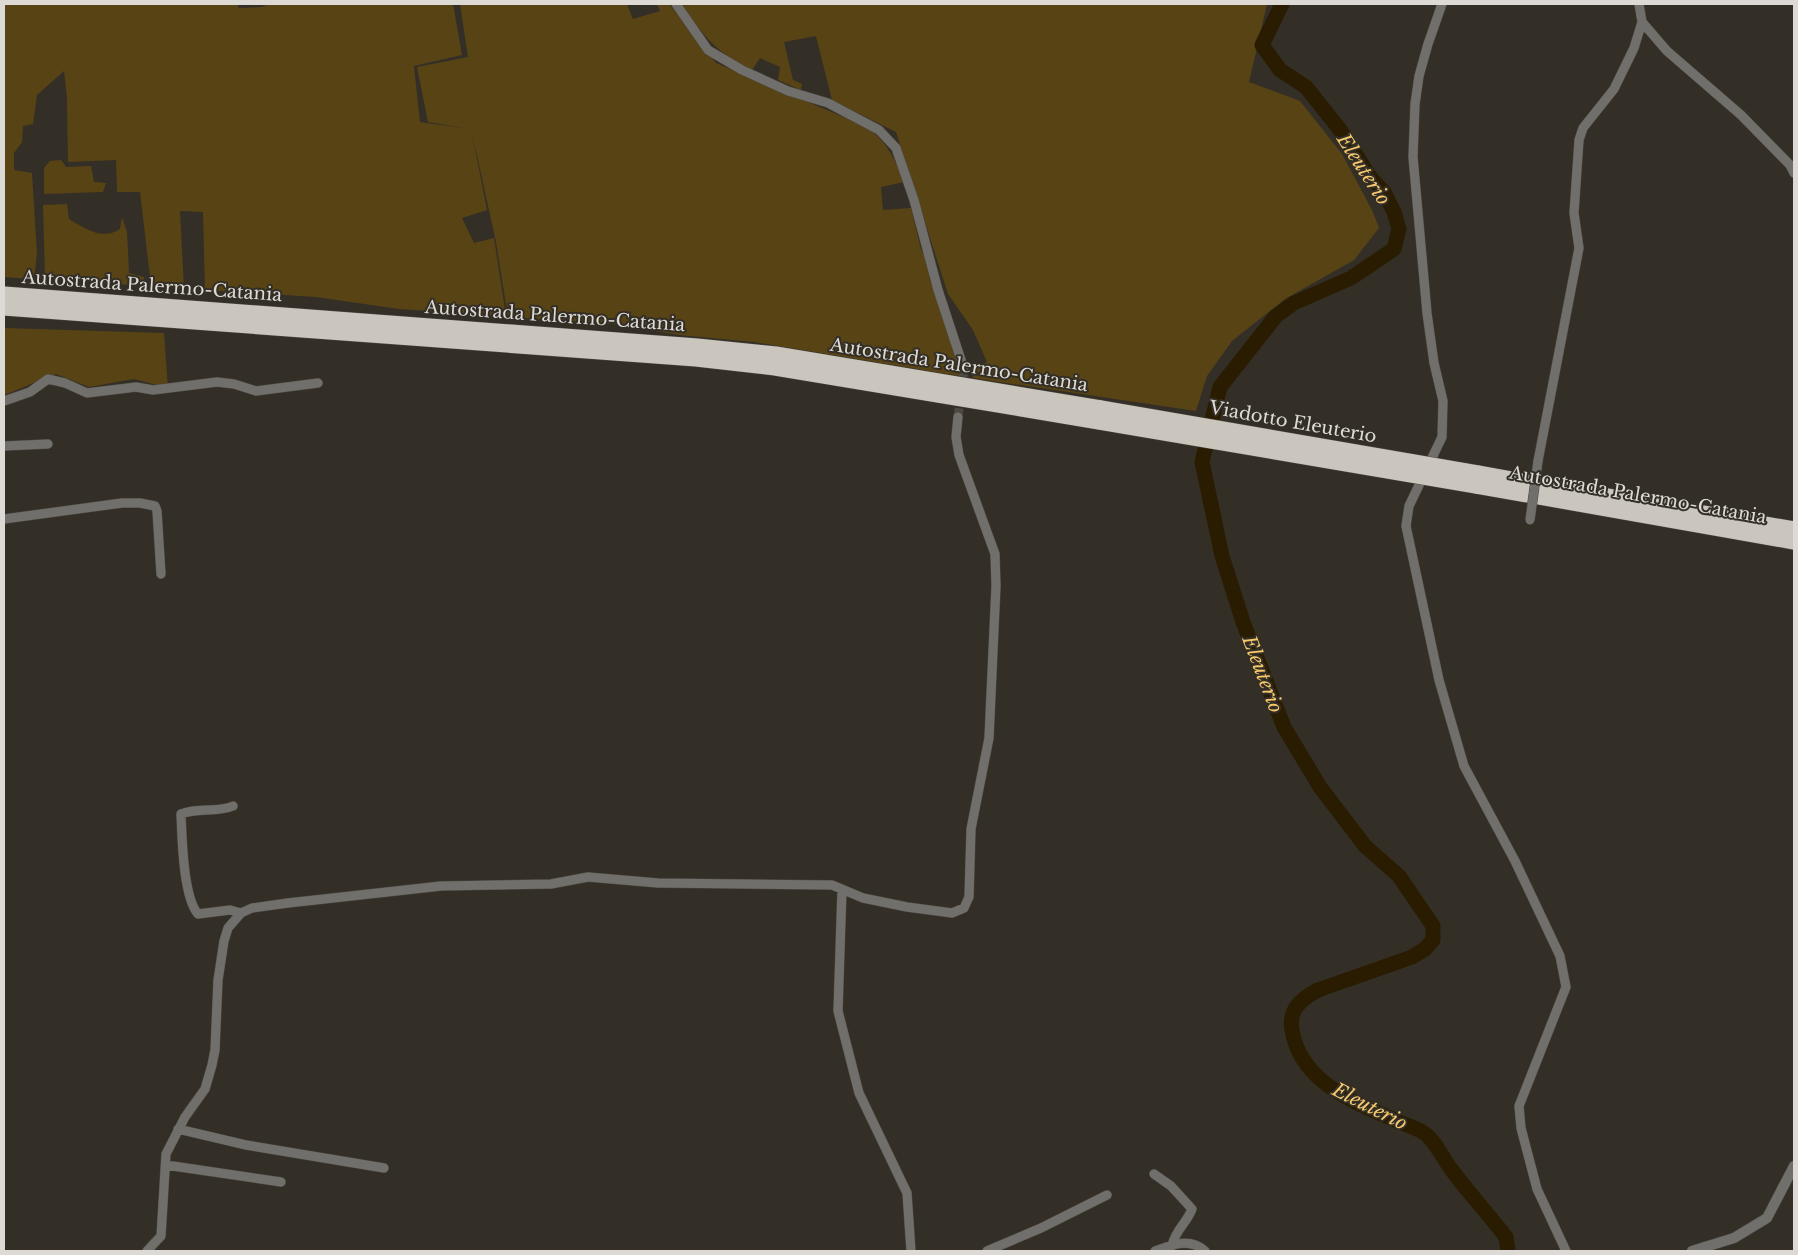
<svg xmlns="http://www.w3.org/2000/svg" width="1798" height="1255" font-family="'Libre Baskerville',serif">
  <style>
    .green { fill: #584315 }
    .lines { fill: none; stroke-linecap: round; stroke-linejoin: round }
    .river { stroke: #2a1c00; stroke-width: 15 }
    .minor-tunnel { stroke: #4c4941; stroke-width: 9; stroke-dasharray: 9 4.5; stroke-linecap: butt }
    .minor-casing { stroke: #4e4a43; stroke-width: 10 }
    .tertiary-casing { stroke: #4e4a43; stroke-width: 11 }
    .motorway-casing { stroke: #4e4a43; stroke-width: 16 }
    .minor { stroke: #716f6b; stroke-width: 9 }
    .tertiary { stroke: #716f6b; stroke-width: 10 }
    .motorway { stroke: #cbc6bd; stroke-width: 15 }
    .minor-bridge-casing { stroke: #4e4a43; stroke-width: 10; stroke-linecap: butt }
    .motorway-bridge-casing { stroke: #4e4a43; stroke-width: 16; stroke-linecap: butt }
    .minor-bridge { stroke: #716f6b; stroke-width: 9 }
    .motorway-bridge { stroke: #cbc6bd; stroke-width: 15 }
    .labels { text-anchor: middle; stroke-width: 4; stroke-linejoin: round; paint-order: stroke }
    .street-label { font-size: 18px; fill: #dddad6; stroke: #332f27 }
    .water-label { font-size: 19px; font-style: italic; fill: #f7c96c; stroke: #332f27 }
  </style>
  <rect width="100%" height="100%" fill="#332f27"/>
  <path class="green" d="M 4,4 L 237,4 L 239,8 L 262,7 L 268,4 L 453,4 L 462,55 L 414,66 L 420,122 L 469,129 L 428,122 L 417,67 L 468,57 L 460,4 L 627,4 L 633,19 L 660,11 L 657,4 L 669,4 L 716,63 L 867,127 C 887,142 895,159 904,182 L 881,187 L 883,210 L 911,208 L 921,249 L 926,258 L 930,281 L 936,292 L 956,356 L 959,376 L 754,342 L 679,335 L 613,324 L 508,317 L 496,242 L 471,128 L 487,210 L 462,218 L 474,243 L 494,238 L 506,316 L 399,309 L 316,297 L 205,290 L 203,212 L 180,211 L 184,289 L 151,285 L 140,192 L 117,192 L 116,160 L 68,162 L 67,98 L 64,71 L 37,95 L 33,124 L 23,126 L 22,142 L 14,153 L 14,170 L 32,173 L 37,254 L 34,279 L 4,277 Z
    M 681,4 L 1267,4 L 1249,82 L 1300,101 L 1342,154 L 1372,210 L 1379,228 L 1354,260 L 1285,299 L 1232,341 L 1207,376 L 1196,411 L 973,378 L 971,368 L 987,362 L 973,330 L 948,294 L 896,132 L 832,100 L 816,36 L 784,42 L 793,80 L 802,84 L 801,90 L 778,80 L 780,67 L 760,58 L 752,70 C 714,51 705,37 681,4 Z
    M 61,160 L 66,167 L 91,166 L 94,182 L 106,183 L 103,192 L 44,194 L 44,168 L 50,161 Z
    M 67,204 L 69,219 C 84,228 102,241 120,229 L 122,217 L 127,232 L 129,273 L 144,277 L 144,286 L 45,278 L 43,205 Z
    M 4,328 L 164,333 L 168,388 L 134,379 L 89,387 L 56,374 L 4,395 Z"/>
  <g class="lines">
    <path class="river" d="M 1282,4 L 1262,45 L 1280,70 L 1306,87 L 1341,131 L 1370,177 L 1384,192 L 1394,212 L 1399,229 L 1394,249 L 1351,278 L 1294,303 L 1276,316 L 1220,387 L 1202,462 L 1222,556 L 1243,622 L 1284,727 L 1320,787 L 1365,846 L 1399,876 L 1433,926 L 1433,940 L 1425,949 L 1412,957 L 1318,990 C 1301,999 1288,1010 1292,1030 C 1301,1084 1356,1102 1399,1122 C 1407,1125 1417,1128 1424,1133 C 1435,1140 1443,1159 1451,1169 C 1468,1192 1488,1214 1506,1237 L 1508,1251"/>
    <path class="minor-tunnel" d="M 958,417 L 964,369"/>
    <defs>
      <path id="minor" d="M 676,4 L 708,50 L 742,70 L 788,91 L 828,103 L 879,130 L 896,148 L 914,200 L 938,290 L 964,369
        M 1442,4 L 1428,44 L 1419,76 L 1415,104 L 1413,157 L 1427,313 L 1434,363 L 1443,401 L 1442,437 L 1409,506 L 1406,526 L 1439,680 L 1464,766 L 1515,861 L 1560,956 L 1566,987 L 1519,1106 L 1521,1128 L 1537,1189 L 1566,1251
        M 1642,22 L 1667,51 L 1741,115 L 1790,165 L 1794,173
        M 4,401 L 30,392 L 48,379 L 65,383 L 87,393 L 136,387 L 153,390 L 217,382 L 234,384 L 256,391 L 318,383
        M 4,446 L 48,444
        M 1538,461 L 1579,248 L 1574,213 L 1579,140 L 1583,128 L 1614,89 L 1634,48 L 1642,22 L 1639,4
        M 4,519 L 122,503 L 140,503 L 155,506 L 157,511 L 161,574
        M 233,806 C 217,813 198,807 181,814 C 182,837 183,897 198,914 L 230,910 L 241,913
        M 842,889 L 838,1011 L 859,1093 L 907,1193 L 911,1251
        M 178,1129 L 246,1145 L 384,1168
        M 166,1165 L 281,1182
        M 1154,1174 L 1171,1186 L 1192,1209 C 1187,1223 1175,1230 1172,1246
        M 147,1251 L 161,1236 L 166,1154 L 185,1117 L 205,1089 L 212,1065 L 215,1050 L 218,980 L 224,941 L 228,928 L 241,913 L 252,908 L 288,903 L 441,886 L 551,884 L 588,877 L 658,883 L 832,885 L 863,898 L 907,907 L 952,913 L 964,908 L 969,897 L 971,829 L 989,738 L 996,586 L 995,554 L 959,455 L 956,437 L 958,417
        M 987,1251 L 1041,1228 L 1107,1195
        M 1155,1251 C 1172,1245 1190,1237 1205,1251"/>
      <path id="tertiary" d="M 1692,1251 L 1734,1238 L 1767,1218 L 1794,1166"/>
      <path id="motorway" d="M 4,294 L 697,346 L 776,354 L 1101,408
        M 4,308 L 696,359 L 775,368 L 1099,422
        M 1478,473 L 1794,529
        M 1476,486 L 1794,542"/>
    </defs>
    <use href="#minor" class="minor-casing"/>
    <use href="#tertiary" class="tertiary-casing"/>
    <use href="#motorway" class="motorway-casing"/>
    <use href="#minor" class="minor"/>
    <use href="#tertiary" class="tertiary"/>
    <use href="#motorway" class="motorway"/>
    <defs>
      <path id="minor-bridge" d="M 1530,520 L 1538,461"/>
      <path id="motorway-bridge" d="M 1101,408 L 1478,473
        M 1099,422 L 1476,486"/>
    </defs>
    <use href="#minor-bridge" class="minor-bridge-casing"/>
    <use href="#motorway-bridge" class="motorway-bridge-casing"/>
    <use href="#minor-bridge" class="minor-bridge"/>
    <use href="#motorway-bridge" class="motorway-bridge"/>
  </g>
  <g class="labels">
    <g class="street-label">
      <text transform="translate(152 286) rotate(4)" y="6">Autostrada Palermo-Catania</text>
      <text transform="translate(555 316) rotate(4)" y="6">Autostrada Palermo-Catania</text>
      <text transform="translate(959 365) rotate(9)" y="6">Autostrada Palermo-Catania</text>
      <text transform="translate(1293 422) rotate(10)" y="6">Viadotto Eleuterio</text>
      <text transform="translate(1638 495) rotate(10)" y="6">Autostrada Palermo-Catania</text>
    </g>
    <g class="water-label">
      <text transform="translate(1364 169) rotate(57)" y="7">Eleuterio</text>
      <text transform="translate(1263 674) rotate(69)" y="7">Eleuterio</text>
      <text transform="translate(1370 1106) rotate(27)" y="7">Eleuterio</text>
    </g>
  </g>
  <rect width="1798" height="1255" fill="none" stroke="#dddad6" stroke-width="10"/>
</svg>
